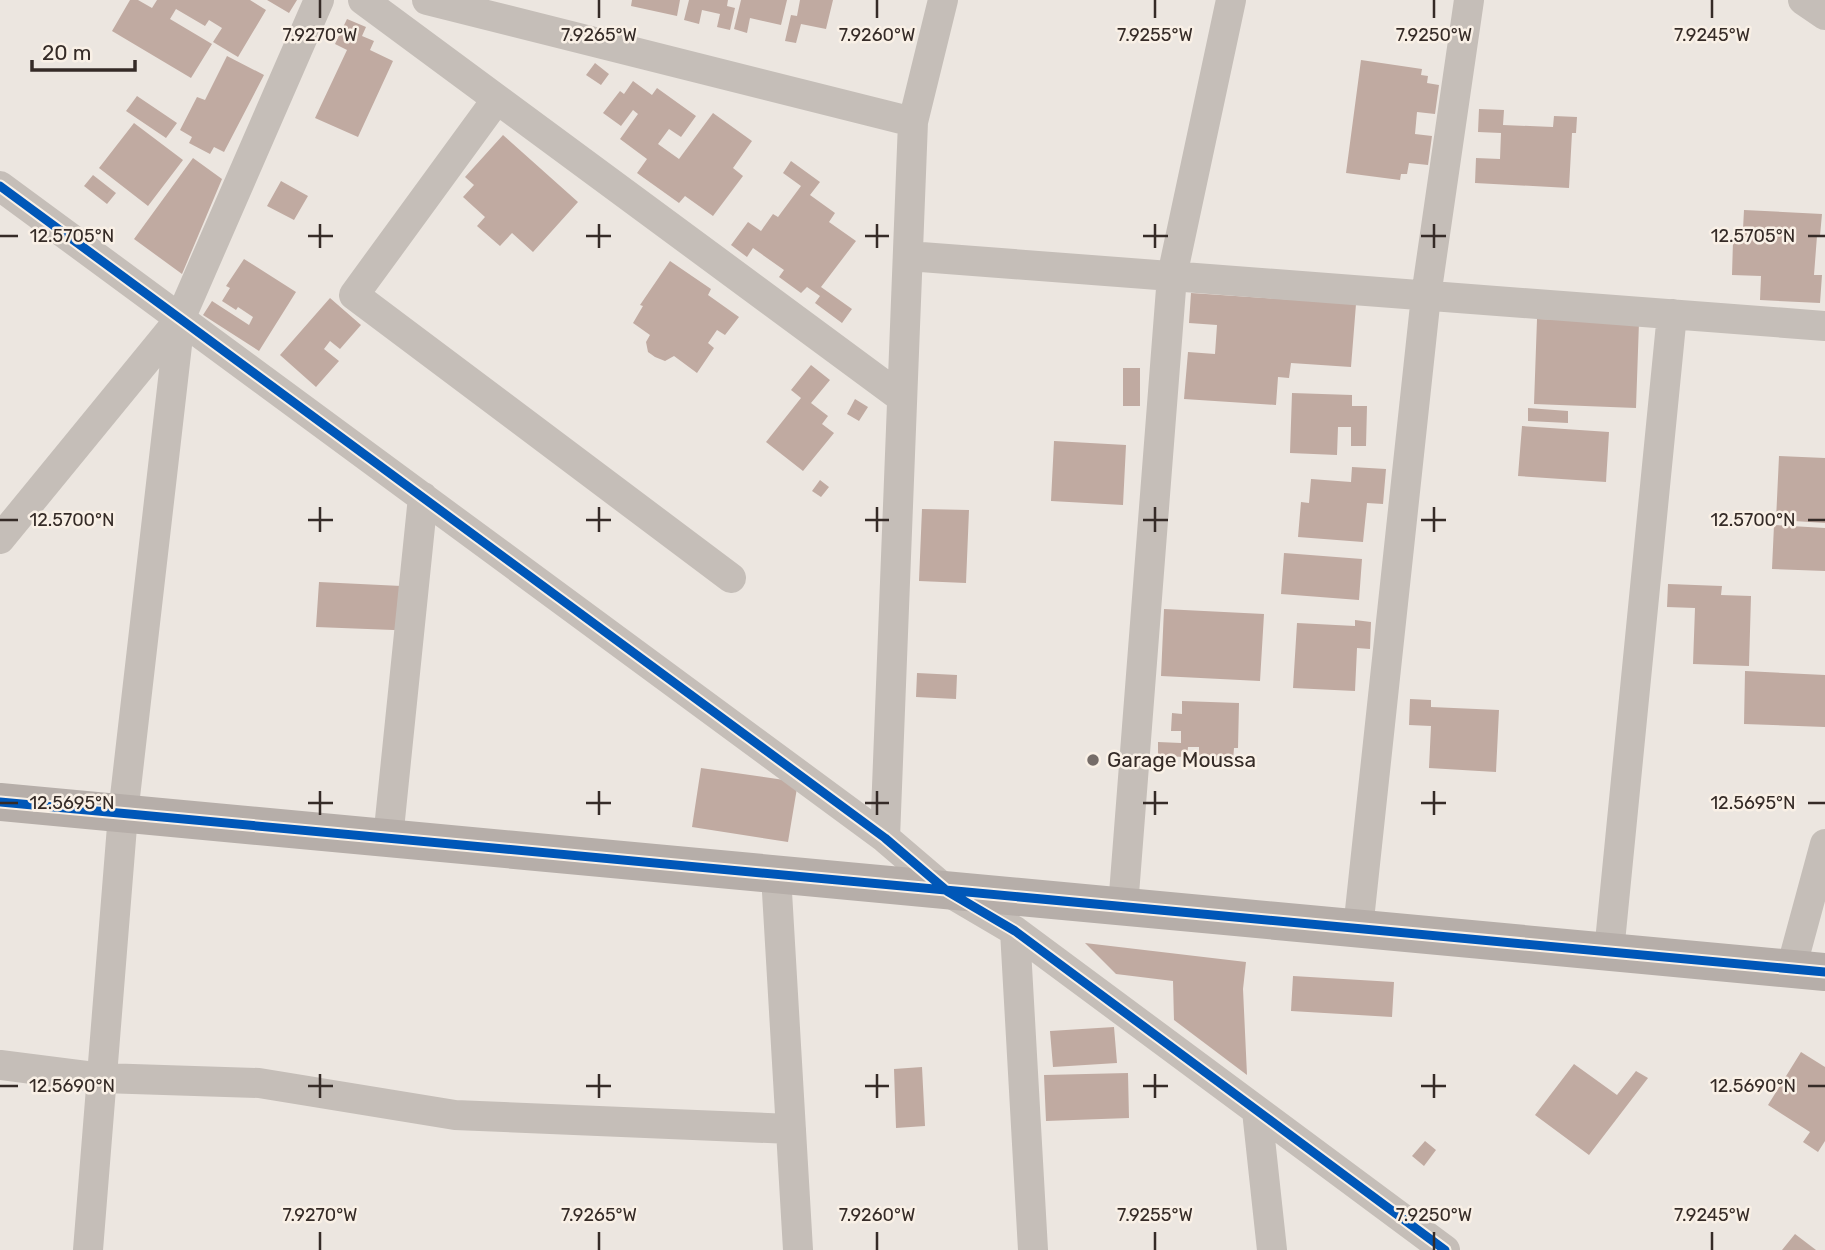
<svg xmlns="http://www.w3.org/2000/svg" width="1825" height="1250" font-family="Rubik,sans-serif">
  <style>
    .building { fill: #c0aaa1 }
    .lines { fill: none; stroke-linecap: round; stroke-linejoin: round }
    .street { stroke: #c5beb8; stroke-width: 30 }
    .secondary { stroke: #b6aea9; stroke-width: 38 }
    .cycleway-casing { stroke: #f9f0e6; stroke-width: 13 }
    .cycleway { stroke: #0057b8; stroke-width: 9 }
    .ticks { fill: none; stroke: #352b27; stroke-width: 2.5 }
    .poi-dot { fill: #756c68; stroke: #f9f0e6; stroke-width: 2.5 }
    .labels { text-anchor: middle; stroke-width: 5; stroke-linejoin: round; paint-order: stroke }
    .poi-label { font-size: 21px; fill: #352b27; stroke: #f9f0e6; text-anchor: start }
    .ticks-label { font-size: 18px; text-anchor: middle; fill: #352b27; stroke: #f9f0e6; stroke-width: 5; stroke-linejoin: round; paint-order: stroke }
  </style>
  <rect width="100%" height="100%" fill="#ece6e0"/>
  <path class="building" d="M 130,0 L 138,0 L 152,8 L 157,0 L 250,0 L 266,10 L 238,57 L 213,42 L 222,28 L 209,20 L 205,26 L 176,9 L 170,19 L 212,44 L 191,78 L 112,31 Z
    M 267,0 L 297,0 L 289,13 Z
    M 632,0 L 680,0 L 677,16 L 631,6 Z
    M 689,0 L 728,0 L 727,6 L 735,8 L 730,30 L 717,27 L 720,14 L 702,10 L 699,24 L 684,20 Z
    M 741,0 L 787,0 L 781,25 L 750,18 L 747,33 L 734,29 Z
    M 800,0 L 833,0 L 826,29 L 801,24 L 796,43 L 785,41 L 791,15 L 797,16 Z
    M 347,19 L 366,27 L 362,36 L 374,41 L 370,50 L 393,61 L 358,137 L 315,118 L 347,50 L 335,44 Z
    M 227,56 L 264,75 L 224,152 L 214,147 L 210,154 L 189,143 L 192,137 L 180,130 L 197,97 L 205,100 Z
    M 1361,60 L 1422,69 L 1421,75 L 1428,76 L 1427,83 L 1439,85 L 1435,114 L 1417,112 L 1415,134 L 1432,136 L 1428,165 L 1409,163 L 1407,174 L 1401,174 L 1400,180 L 1346,173 Z
    M 595,63 L 609,74 L 601,85 L 586,75 Z
    M 633,81 L 652,95 L 657,88 L 696,116 L 681,137 L 669,129 L 658,144 L 679,159 L 713,113 L 752,141 L 733,168 L 743,176 L 713,216 L 685,196 L 679,203 L 637,173 L 647,159 L 620,139 L 638,114 L 633,110 L 621,126 L 603,113 L 620,91 L 624,94 Z
    M 137,96 L 177,123 L 166,138 L 126,111 Z
    M 1479,109 L 1504,110 L 1503,125 L 1553,127 L 1554,116 L 1577,117 L 1576,133 L 1572,133 L 1569,188 L 1475,183 L 1476,158 L 1500,159 L 1501,133 L 1478,132 Z
    M 134,123 L 183,160 L 148,206 L 99,168 Z
    M 503,135 L 578,202 L 533,252 L 512,233 L 500,246 L 477,226 L 485,217 L 463,197 L 474,185 L 465,177 Z
    M 193,158 L 222,179 L 182,274 L 134,239 Z
    M 791,161 L 820,182 L 810,195 L 835,213 L 829,222 L 856,241 L 821,287 L 852,309 L 842,323 L 815,303 L 820,296 L 807,287 L 801,293 L 779,277 L 784,270 L 753,248 L 747,257 L 731,245 L 748,222 L 761,231 L 773,214 L 778,217 L 801,186 L 783,173 Z
    M 93,175 L 116,193 L 107,204 L 84,186 Z
    M 281,181 L 308,196 L 294,220 L 267,206 Z
    M 1744,210 L 1822,214 L 1820,236 L 1817,236 L 1814,275 L 1822,275 L 1820,303 L 1760,300 L 1761,276 L 1732,275 L 1733,241 L 1743,229 Z
    M 244,259 L 296,292 L 259,351 L 203,315 L 212,301 L 249,325 L 253,317 L 238,307 L 236,310 L 222,301 L 230,288 L 226,286 Z
    M 670,261 L 711,289 L 708,295 L 739,317 L 725,335 L 717,330 L 708,343 L 714,348 L 697,373 L 674,356 L 665,361 L 655,357 L 648,352 L 646,342 L 650,335 L 633,323 L 643,306 L 640,305 Z
    M 1191,293 L 1356,304 L 1351,367 L 1291,363 L 1289,378 L 1278,377 L 1276,405 L 1184,399 L 1188,352 L 1215,354 L 1217,325 L 1189,323 Z
    M 330,298 L 361,325 L 340,349 L 330,341 L 324,349 L 339,361 L 316,387 L 280,355 Z
    M 1537,319 L 1639,322 L 1636,408 L 1534,404 Z
    M 811,365 L 830,380 L 811,403 L 828,416 L 822,424 L 834,433 L 803,471 L 766,442 L 801,398 L 791,390 Z
    M 1123,368 L 1140,368 L 1140,406 L 1123,406 Z
    M 1292,393 L 1352,395 L 1352,406 L 1367,406 L 1366,446 L 1351,446 L 1351,427 L 1338,427 L 1337,455 L 1290,453 Z
    M 855,399 L 868,407 L 859,421 L 847,414 Z
    M 1528,408 L 1568,411 L 1568,423 L 1528,421 Z
    M 1522,426 L 1609,432 L 1606,482 L 1518,476 Z
    M 1054,441 L 1126,445 L 1123,505 L 1051,501 Z
    M 1779,456 L 1825,458 L 1825,523 L 1776,520 Z
    M 1352,467 L 1386,469 L 1383,504 L 1367,503 L 1363,542 L 1298,537 L 1301,502 L 1309,503 L 1311,479 L 1351,482 Z
    M 820,480 L 829,487 L 821,497 L 812,491 Z
    M 922,509 L 969,510 L 966,583 L 919,581 Z
    M 1774,525 L 1825,528 L 1825,571 L 1772,569 Z
    M 1284,553 L 1362,559 L 1359,600 L 1281,594 Z
    M 319,582 L 422,587 L 419,631 L 316,627 Z
    M 1668,584 L 1722,586 L 1721,595 L 1751,596 L 1749,666 L 1693,664 L 1695,608 L 1667,607 Z
    M 1164,609 L 1264,614 L 1260,681 L 1161,676 Z
    M 1355,620 L 1371,622 L 1370,649 L 1357,648 L 1355,691 L 1293,688 L 1297,623 L 1355,626 Z
    M 1745,671 L 1825,675 L 1825,727 L 1744,724 Z
    M 917,673 L 957,675 L 956,699 L 916,697 Z
    M 1410,699 L 1431,700 L 1431,707 L 1499,710 L 1496,772 L 1429,768 L 1431,726 L 1409,725 Z
    M 1182,701 L 1239,703 L 1238,748 L 1234,748 L 1233,761 L 1199,760 L 1199,747 L 1188,747 L 1187,757 L 1158,756 L 1158,742 L 1181,743 L 1181,731 L 1171,731 L 1172,713 L 1182,714 Z
    M 701,768 L 798,782 L 788,842 L 692,827 Z
    M 1085,943 L 1246,962 L 1243,989 L 1247,1075 L 1174,1020 L 1173,981 L 1116,974 Z
    M 1293,976 L 1394,982 L 1392,1017 L 1291,1011 Z
    M 1114,1027 L 1117,1063 L 1053,1067 L 1050,1031 Z
    M 1801,1052 L 1825,1067 L 1825,1141 L 1818,1152 L 1803,1142 L 1810,1132 L 1768,1105 Z
    M 1574,1064 L 1617,1095 L 1636,1071 L 1648,1078 L 1589,1155 L 1535,1115 Z
    M 922,1067 L 925,1126 L 896,1128 L 894,1069 Z
    M 1128,1073 L 1129,1118 L 1046,1121 L 1044,1075 Z
    M 1425,1141 L 1436,1150 L 1424,1166 L 1412,1156 Z
    M 1795,1234 L 1816,1250 L 1782,1250 Z"/>
  <g class="lines">
    <path class="street" d="M 363,0 L 902,398
      M 427,0 L 913,122
      M 1803,0 L 1825,15
      M 497,99 L 354,295 L 731,578
      M 0,186 L 885,838 L 947,891 L 1015,931 L 1445,1250
      M 908,256 L 1825,326
      M 0,539 L 180,319 L 319,0
      M 885,838 L 913,122 L 943,0
      M 388,839 L 423,497
      M 776,875 L 798,1250
      M 1123,907 L 1172,276 L 1231,0
      M 1358,929 L 1426,296 L 1469,0
      M 1015,931 L 1033,1250
      M 1609,952 L 1672,314
      M 1791,969 L 1825,844
      M 0,1065 L 102,1078 L 259,1083 L 455,1115 L 791,1129
      M 1257,1111 L 1272,1250
      M 88,1250 L 123,814 L 180,319"/>
    <path class="secondary" d="M 0,802 L 1825,972"/>
    <defs>
      <path id="cycleway" d="M 0,186 L 885,838 L 947,891 L 1015,931 L 1445,1250
        M 0,802 L 1825,972"/>
    </defs>
    <use href="#cycleway" class="cycleway-casing"/>
    <use href="#cycleway" class="cycleway"/>
  </g>
  <path class="ticks" d="M 320,0 L 320,18M 599,0 L 599,18M 877,0 L 877,18M 1155,0 L 1155,18M 1434,0 L 1434,18M 1712,0 L 1712,18M 320,224 L 320,248M 599,224 L 599,248M 877,224 L 877,248M 1155,224 L 1155,248M 1434,224 L 1434,248M 0,236 L 18,236M 308,236 L 333,236M 586,236 L 611,236M 865,236 L 889,236M 1143,236 L 1168,236M 1421,236 L 1446,236M 1808,236 L 1825,236M 320,507 L 320,532M 599,507 L 599,532M 877,507 L 877,532M 1155,507 L 1155,532M 1434,507 L 1434,532M 0,520 L 18,520M 308,520 L 333,520M 586,520 L 611,520M 865,520 L 889,520M 1143,520 L 1168,520M 1421,520 L 1446,520M 1808,520 L 1825,520M 320,791 L 320,815M 599,791 L 599,815M 877,791 L 877,815M 1155,791 L 1155,815M 1434,791 L 1434,815M 0,803 L 18,803M 308,803 L 333,803M 586,803 L 611,803M 865,803 L 889,803M 1143,803 L 1168,803M 1421,803 L 1446,803M 1808,803 L 1825,803M 320,1074 L 320,1098M 599,1074 L 599,1098M 877,1074 L 877,1098M 1155,1074 L 1155,1098M 1434,1074 L 1434,1098M 0,1086 L 18,1086M 308,1086 L 333,1086M 586,1086 L 611,1086M 865,1086 L 889,1086M 1143,1086 L 1168,1086M 1421,1086 L 1446,1086M 1808,1086 L 1825,1086M 320,1232 L 320,1250M 599,1232 L 599,1250M 877,1232 L 877,1250M 1155,1232 L 1155,1250M 1434,1232 L 1434,1250M 1712,1232 L 1712,1250"/>
  <circle class="poi-dot" cx="1093" cy="760" r="7"/>
  <g class="labels">
    <g class="poi-label">
      <text x="1107" y="767">Garage Moussa</text>
    </g>
  </g>
  <g class="ticks-label">
    <text x="320" y="41">7.9270°W</text>
    <text x="599" y="41">7.9265°W</text>
    <text x="877" y="41">7.9260°W</text>
    <text x="1155" y="41">7.9255°W</text>
    <text x="1434" y="41">7.9250°W</text>
    <text x="1712" y="41">7.9245°W</text>
    <text x="72" y="242">12.5705°N</text>
    <text x="1753" y="242">12.5705°N</text>
    <text x="72" y="526">12.5700°N</text>
    <text x="1753" y="526">12.5700°N</text>
    <text x="72" y="809">12.5695°N</text>
    <text x="1753" y="809">12.5695°N</text>
    <text x="72" y="1092">12.5690°N</text>
    <text x="1753" y="1092">12.5690°N</text>
    <text x="320" y="1221">7.9270°W</text>
    <text x="599" y="1221">7.9265°W</text>
    <text x="877" y="1221">7.9260°W</text>
    <text x="1155" y="1221">7.9255°W</text>
    <text x="1434" y="1221">7.9250°W</text>
    <text x="1712" y="1221">7.9245°W</text>
  </g>
  <path d="M32 60v10h103v-10" fill="none" stroke="#352b27" stroke-width="3.5"/>
  <text x="42" y="60" font-size="21" fill="#352b27" stroke="#f9f0e6" stroke-width="5" paint-order="stroke">20 m</text>
</svg>
